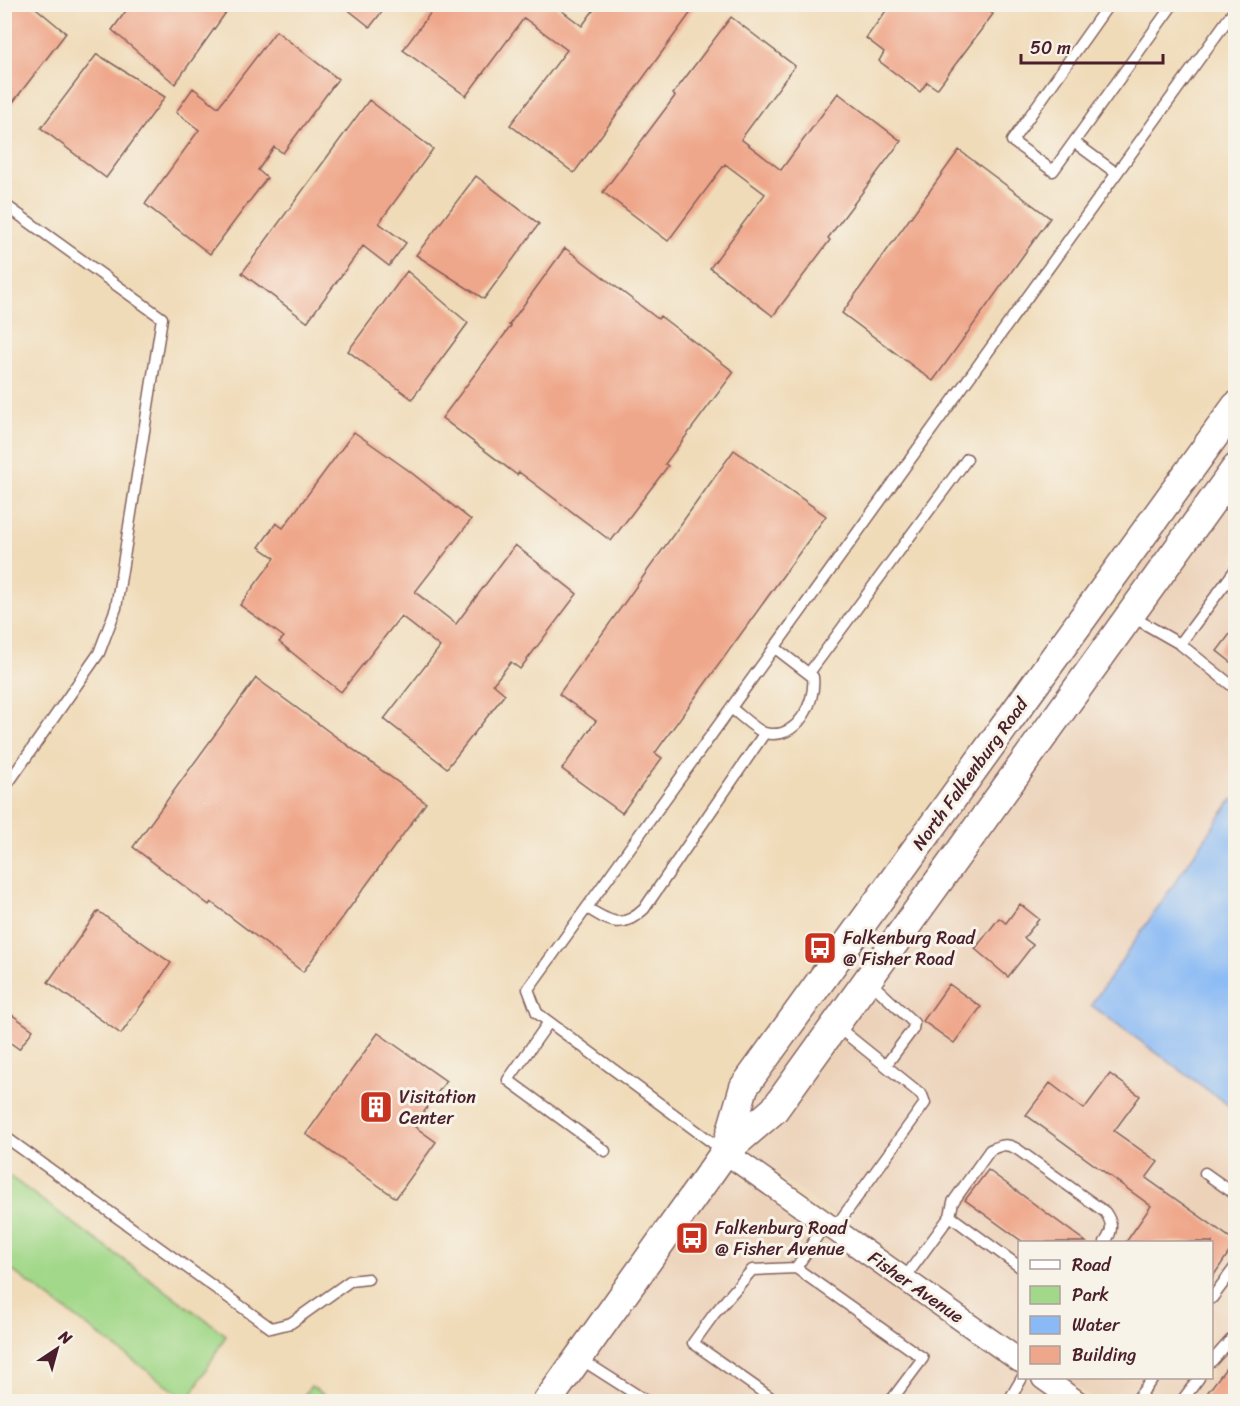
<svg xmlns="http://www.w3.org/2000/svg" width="1240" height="1406" font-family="Sriracha,sans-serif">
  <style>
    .built { fill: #ecd2b9 }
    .green { fill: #a2d889; stroke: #767c5a; stroke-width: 1.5 }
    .water { fill: #89baf5; stroke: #6a6c90; stroke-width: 1.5 }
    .building { fill: #efa78b }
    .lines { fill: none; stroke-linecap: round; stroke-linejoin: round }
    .service-casing { stroke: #84615d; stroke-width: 13 }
    .minor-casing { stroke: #84615d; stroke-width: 25 }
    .tertiary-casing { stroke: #84615d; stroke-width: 31 }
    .service { stroke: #fff; stroke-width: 10 }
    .minor { stroke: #fff; stroke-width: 22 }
    .tertiary { stroke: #fff; stroke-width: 28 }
    .labels { text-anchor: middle; stroke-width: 6; stroke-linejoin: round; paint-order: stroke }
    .street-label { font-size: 18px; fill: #4a1f2b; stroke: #f7f3e8 }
    .poi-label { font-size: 18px; fill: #4a1f2b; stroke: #f7f3e8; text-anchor: start }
  </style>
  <rect width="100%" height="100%" fill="#f7f3e8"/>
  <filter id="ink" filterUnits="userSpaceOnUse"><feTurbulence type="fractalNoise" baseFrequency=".0167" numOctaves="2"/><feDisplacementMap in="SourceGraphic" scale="12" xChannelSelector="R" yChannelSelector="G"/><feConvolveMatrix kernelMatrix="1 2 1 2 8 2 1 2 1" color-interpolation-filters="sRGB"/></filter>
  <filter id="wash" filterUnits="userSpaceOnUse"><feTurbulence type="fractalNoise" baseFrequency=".008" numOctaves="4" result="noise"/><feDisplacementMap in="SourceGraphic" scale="24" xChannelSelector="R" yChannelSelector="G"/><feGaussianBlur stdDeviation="1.35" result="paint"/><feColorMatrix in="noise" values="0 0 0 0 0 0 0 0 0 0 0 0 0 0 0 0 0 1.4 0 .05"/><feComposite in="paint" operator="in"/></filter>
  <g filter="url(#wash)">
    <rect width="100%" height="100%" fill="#f0dbb9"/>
    <path class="built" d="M 1235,422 L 1235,451 L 1128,601 L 1115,590 Z
      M 1235,485 L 1235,801 L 1232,800 L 1091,1005 L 1235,1110 L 1235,1401 L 1096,1401 L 1063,1378 L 1212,1378 L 1212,1242 L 1020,1242 L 1019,1347 L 742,1150 Z
      M 1101,608 L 1115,619 L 767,1103 L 744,1122 L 753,1091 Z
      M 726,1166 L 1019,1374 L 1058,1401 L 559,1402 Z"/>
    <path class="green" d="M 5,1173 L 226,1335 L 188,1401 L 5,1265 Z
      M 311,1386 L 333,1401 L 300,1401 Z"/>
    <path class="water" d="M 1232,799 L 1236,801 L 1235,1110 L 1091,1005 Z"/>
    <g id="blocks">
      <path class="building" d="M 4,4 L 31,4 L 66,33 L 4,114 Z
        M 131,4 L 232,4 L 175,84 L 112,30 Z
        M 341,4 L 388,4 L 370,27 Z
        M 437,4 L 553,4 L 582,26 L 598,4 L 697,4 L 574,173 L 510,125 L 567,50 L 524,18 L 466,96 L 403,50 Z
        M 891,4 L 981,4 L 993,14 L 937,89 L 927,82 L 920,92 L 879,61 L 884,52 L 866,38 Z
        M 731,17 L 795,66 L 741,139 L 781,170 L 838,93 L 901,141 L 828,238 L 830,240 L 773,316 L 710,268 L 765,194 L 725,164 L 668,241 L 603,192 L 675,96 L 673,94 Z
        M 276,31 L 338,79 L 283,153 L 274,147 L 258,170 L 267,178 L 210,254 L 145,204 L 199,130 L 176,112 L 193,88 L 218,107 Z
        M 97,54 L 165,97 L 106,178 L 41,128 Z
        M 369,100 L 433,149 L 379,223 L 406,243 L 389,266 L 363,246 L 307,322 L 242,273 Z
        M 959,150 L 1050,218 L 933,381 L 842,313 Z
        M 476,176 L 539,224 L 484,299 L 416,255 Z
        M 565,248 L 658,319 L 660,316 L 734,372 L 665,464 L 668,466 L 611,541 L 519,472 L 517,475 L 442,418 L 511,326 L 509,325 Z
        M 407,271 L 468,323 L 412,399 L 348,351 Z
        M 354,432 L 408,470 L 471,520 L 415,592 L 456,624 L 515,545 L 577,594 L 520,669 L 511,662 L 493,684 L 505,694 L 447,768 L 384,719 L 440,647 L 401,616 L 341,692 L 279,642 L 284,637 L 240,605 L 275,558 L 259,547 L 276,523 L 283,528 Z
        M 734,450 L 826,516 L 655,753 L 662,758 L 622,813 L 562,769 L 596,721 L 559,694 Z
        M 1236,626 L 1236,666 L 1217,651 Z
        M 256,678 L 426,803 L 303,972 L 211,902 L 209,905 L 133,847 Z
        M 1020,904 L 1039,919 L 1024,938 L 1033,945 L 1008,977 L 975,949 L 999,918 L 1006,923 Z
        M 98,911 L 171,963 L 121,1034 L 48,982 Z
        M 949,984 L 981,1007 L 954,1043 L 923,1021 Z
        M 4,1009 L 33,1030 L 19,1049 L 4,1038 Z
        M 378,1033 L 446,1081 L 414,1126 L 436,1142 L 396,1198 L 306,1134 Z
        M 1110,1074 L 1140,1096 L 1114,1131 L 1158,1162 L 1146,1178 L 1236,1242 L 1212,1278 L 1212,1242 L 1126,1242 L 1151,1206 L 1026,1115 L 1050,1083 L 1084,1109 Z
        M 988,1170 L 1086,1242 L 1023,1242 L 965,1200 Z
        M 1236,1355 L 1236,1401 L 1201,1401 Z"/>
    </g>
  </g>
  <g filter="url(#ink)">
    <use href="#blocks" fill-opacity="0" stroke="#84615d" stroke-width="1.5"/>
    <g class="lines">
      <defs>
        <path id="service" d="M 1109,4 L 1012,141 L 1053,171 L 1173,4
          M 1074,142 L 1116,173
          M 4,204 L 162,318 L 116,608 L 99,653 L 4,789
          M 1131,616 L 1180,644 L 1236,569
          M 1180,644 L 1236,689
          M 809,673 L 967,459
          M 731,708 C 739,714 757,731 765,733 C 797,741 816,702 813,677 L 774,647
          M 587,908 C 610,922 622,930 644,909 L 764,734
          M 868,980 L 914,1023 L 913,1029 L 886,1065
          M 549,1022 L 508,1080 L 605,1151
          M 4,1136 L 271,1328 L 291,1323 L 350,1281 L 368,1279
          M 725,1152 L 537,1013 L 528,989 L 1236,8
          M 1205,1173 L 1236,1195
          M 950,1216 L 1020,1267
          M 834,1229 L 925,1103 L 922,1095 L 835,1025
          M 796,1268 L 826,1223
          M 904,1279 L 950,1216 L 953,1202 L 990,1150 C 1001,1145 1006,1143 1017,1149 L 1105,1212 C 1113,1223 1113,1231 1105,1242
          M 1212,1298 L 1236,1266
          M 579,1358 L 648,1402
          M 1212,1361 L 1236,1334
          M 777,1402 L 693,1343 L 714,1314 L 752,1270 L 796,1268 L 923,1358 L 893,1398 L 887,1402
          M 1008,1402 L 1022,1378
          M 1135,1402 L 1153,1378
          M 1181,1402 L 1199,1378"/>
        <path id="minor" d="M 725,1152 L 1020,1361
          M 1043,1378 L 1077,1402"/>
        <path id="tertiary" d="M 725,1152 L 744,1087 L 1236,406
          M 547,1402 L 725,1152 L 774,1110 L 1236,468"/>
      </defs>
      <use href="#service" class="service-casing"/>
      <use href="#minor" class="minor-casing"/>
      <use href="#tertiary" class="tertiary-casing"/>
      <use href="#service" class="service"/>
      <use href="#minor" class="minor"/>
      <use href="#tertiary" class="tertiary"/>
    </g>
  </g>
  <defs>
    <symbol id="bus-square" viewBox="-11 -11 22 22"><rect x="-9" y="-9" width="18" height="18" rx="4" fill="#c8321e" stroke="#f7f3e8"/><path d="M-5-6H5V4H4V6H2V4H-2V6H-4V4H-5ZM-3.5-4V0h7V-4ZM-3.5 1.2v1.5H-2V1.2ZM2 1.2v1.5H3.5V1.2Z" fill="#fff"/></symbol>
    <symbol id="building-square" viewBox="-11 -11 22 22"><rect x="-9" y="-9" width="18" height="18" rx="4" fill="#c8321e" stroke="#f7f3e8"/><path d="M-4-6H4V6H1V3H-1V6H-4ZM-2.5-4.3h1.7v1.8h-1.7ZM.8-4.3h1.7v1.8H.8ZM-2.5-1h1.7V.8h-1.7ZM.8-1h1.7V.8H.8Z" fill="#fff"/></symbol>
  </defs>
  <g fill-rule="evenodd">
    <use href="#bus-square" x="801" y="929" width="38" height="38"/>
    <use href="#building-square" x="357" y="1088" width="38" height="38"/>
    <use href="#bus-square" x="673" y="1219" width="38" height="38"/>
  </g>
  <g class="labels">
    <g class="street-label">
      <text transform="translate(970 774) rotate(-54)" y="6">North Falkenburg Road</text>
      <text transform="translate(916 1287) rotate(35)" y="6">Fisher Avenue</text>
    </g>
    <g class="poi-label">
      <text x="843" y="944">Falkenburg Road<tspan x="843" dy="21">@ Fisher Road</tspan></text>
      <text x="399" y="1103">Visitation<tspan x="399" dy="21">Center</tspan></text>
      <text x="715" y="1234">Falkenburg Road<tspan x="715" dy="21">@ Fisher Avenue</tspan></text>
    </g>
  </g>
  <rect width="1240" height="1406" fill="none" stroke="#f7f3e8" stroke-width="24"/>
  <rect x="1018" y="1241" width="195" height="138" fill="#f7f3e8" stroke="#b29e9c" stroke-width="1.5"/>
  <rect x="1030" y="1260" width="30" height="9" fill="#ffffff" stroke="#b29e9c" stroke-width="1.5"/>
  <text x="1072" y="1271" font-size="18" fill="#4a1f2b">Road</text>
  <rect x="1030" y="1286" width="30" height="18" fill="#a2d889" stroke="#b29e9c" stroke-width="1.5"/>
  <text x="1072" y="1301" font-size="18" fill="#4a1f2b">Park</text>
  <rect x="1030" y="1316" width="30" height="18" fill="#89baf5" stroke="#b29e9c" stroke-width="1.5"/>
  <text x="1072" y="1331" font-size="18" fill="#4a1f2b">Water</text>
  <rect x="1030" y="1346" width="30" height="18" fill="#efa78b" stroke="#b29e9c" stroke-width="1.5"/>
  <text x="1072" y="1361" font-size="18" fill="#4a1f2b">Building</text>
  <g transform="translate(57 1349) rotate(36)" stroke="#f7f3e8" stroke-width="4.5" paint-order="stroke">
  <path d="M0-4.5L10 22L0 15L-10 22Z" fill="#4a1f2b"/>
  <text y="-9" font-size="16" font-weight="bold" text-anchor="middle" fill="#4a1f2b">N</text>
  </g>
  <path d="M1021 54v9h142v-9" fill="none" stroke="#4a1f2b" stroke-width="3"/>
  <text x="1030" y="54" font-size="18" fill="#4a1f2b" stroke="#f7f3e8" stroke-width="4.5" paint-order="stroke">50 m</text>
</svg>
